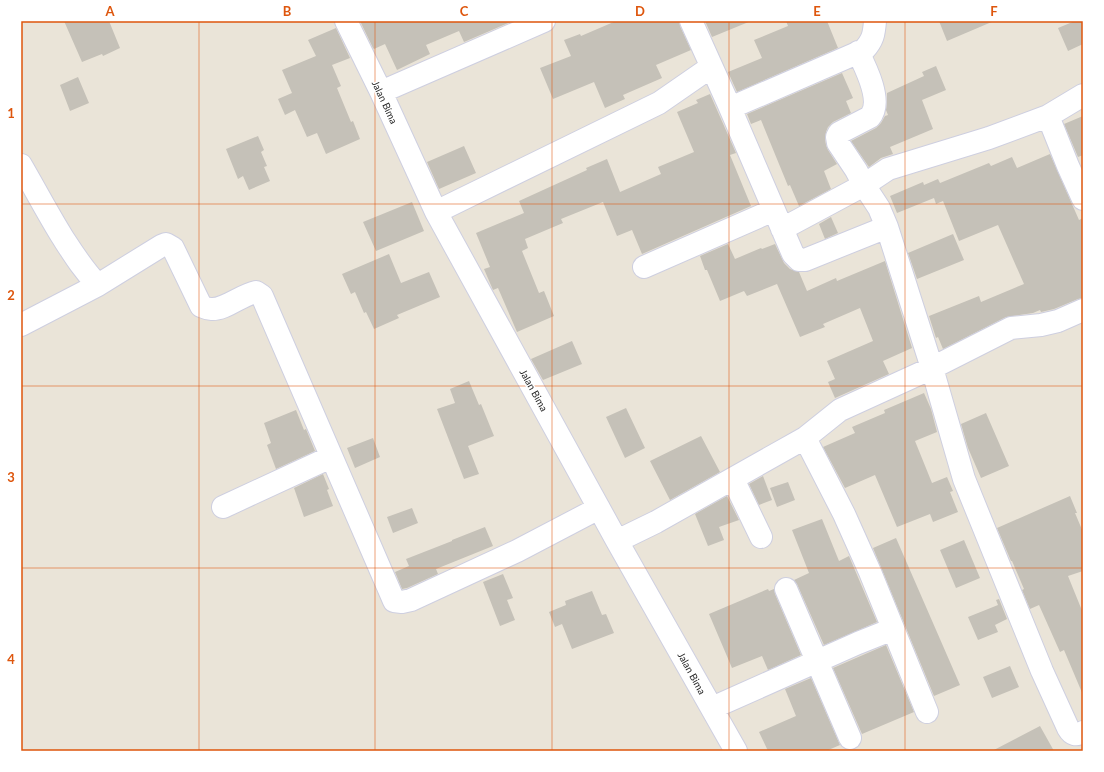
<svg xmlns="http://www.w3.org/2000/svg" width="1104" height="772" font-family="Lato,sans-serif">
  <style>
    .building { fill: #c5c1b8 }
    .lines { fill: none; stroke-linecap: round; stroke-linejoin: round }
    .minor-casing { stroke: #cecfe0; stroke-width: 24 }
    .minor { stroke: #fff; stroke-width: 22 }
    .grid { fill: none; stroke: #de560d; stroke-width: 1; stroke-opacity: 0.55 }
    .labels { text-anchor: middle; stroke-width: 3; stroke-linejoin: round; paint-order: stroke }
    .street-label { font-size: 10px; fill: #272727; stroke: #fff }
    .neatline { fill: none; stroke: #de560d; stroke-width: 1.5 }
    .grid-label { font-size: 13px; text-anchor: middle; font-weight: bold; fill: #de560d }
  </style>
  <rect width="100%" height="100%" fill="#eae4d8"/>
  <path class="building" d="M 64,21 L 109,21 L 120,48 L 103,56 L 102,54 L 82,62 Z
    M 360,21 L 513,21 L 464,42 L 459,31 L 426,45 L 430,54 L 397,70 L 385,44 L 374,49 L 373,48 Z
    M 616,21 L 679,21 L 680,26 L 691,50 L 656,65 L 662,78 L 623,95 L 625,99 L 605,108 L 594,82 L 553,99 L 540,68 L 571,56 L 564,40 L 580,34 L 581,36 Z
    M 705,21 L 751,21 L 712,37 Z
    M 786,21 L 827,21 L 838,48 L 737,92 L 728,72 L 762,58 L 754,40 L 788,26 Z
    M 939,21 L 994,21 L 947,41 Z
    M 1075,21 L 1083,21 L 1083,44 L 1068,51 L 1058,28 Z
    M 336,28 L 350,58 L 332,65 L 341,86 L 337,88 L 351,122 L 353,121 L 360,139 L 326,154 L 317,133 L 307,137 L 295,110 L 285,115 L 278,99 L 292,93 L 282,70 L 316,56 L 308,40 Z
    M 936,66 L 946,90 L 922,100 L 933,129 L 890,147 L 893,154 L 881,158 L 869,167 L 851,141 L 876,128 L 881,123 L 885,116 L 888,115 L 886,110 L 887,102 L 887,93 L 924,76 L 922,72 Z
    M 842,73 L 853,98 L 846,101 L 851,113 L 833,122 L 828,127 L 826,132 L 825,139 L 826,145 L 828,150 L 837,164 L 824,171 L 831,189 L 799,206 L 790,185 L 788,186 L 761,120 L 751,124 L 747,114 Z
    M 78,77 L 89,103 L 70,111 L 60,85 Z
    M 710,94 L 736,153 L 730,155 L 751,206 L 642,254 L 632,230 L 617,236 L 603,202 L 561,219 L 563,223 L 525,239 L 528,248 L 522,251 L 539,293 L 544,291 L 554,316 L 517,332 L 498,288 L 493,290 L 484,269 L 490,267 L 476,233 L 524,213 L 519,201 L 587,170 L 586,168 L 607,159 L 620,192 L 661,174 L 658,167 L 694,152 L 677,112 L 698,103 L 696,100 Z
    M 1083,116 L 1083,155 L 1078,157 L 1064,124 Z
    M 258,136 L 264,150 L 261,152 L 267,166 L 264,167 L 270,181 L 249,190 L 243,176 L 238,179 L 226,149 Z
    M 464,146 L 476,173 L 439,189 L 427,162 Z
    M 1050,154 L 1079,220 L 1083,218 L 1083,298 L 1078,299 L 1054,309 L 1041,312 L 1040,310 L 1033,313 L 1006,317 L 943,349 L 938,337 L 936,338 L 929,316 L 979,296 L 981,302 L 1024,284 L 998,225 L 959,241 L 943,201 L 936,204 L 934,198 L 897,213 L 890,196 L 923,182 L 924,185 L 938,179 L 940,183 L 989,163 L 991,166 L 1012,157 L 1017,168 Z
    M 412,202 L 424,231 L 376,251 L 363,222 Z
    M 831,217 L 838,233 L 825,239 L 819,224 Z
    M 953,234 L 964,260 L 917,279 L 908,253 Z
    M 728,244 L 735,259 L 761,248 L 762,249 L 775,244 L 784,263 L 790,269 L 799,272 L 807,291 L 836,278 L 837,281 L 885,261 L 912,348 L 883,361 L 889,374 L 835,398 L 828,382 L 835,379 L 827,361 L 873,341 L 860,308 L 823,324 L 825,327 L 800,337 L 777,284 L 747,296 L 744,291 L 720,301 L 707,270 L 705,270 L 700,256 Z
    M 389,254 L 401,283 L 429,272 L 440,297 L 397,315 L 399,318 L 374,329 L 366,312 L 364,313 L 355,292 L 351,294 L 342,274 Z
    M 572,341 L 582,364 L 543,380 L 531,359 Z
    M 469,381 L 479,405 L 481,404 L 494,436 L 468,446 L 479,474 L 464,479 L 437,409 L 455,403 L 450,389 Z
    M 924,393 L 931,409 L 937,432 L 915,441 L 932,483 L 947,477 L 953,491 L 950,492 L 958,512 L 933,522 L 930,514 L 897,527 L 875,475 L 845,488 L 823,447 L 855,433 L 852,427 L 885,413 L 884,410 Z
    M 626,408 L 645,448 L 625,458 L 606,417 Z
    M 296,410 L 304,430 L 306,429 L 315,451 L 276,469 L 267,445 L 271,443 L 264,423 Z
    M 986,413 L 1009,466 L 981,478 L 968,448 L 961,424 Z
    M 701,436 L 720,472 L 670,500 L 650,461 Z
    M 373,438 L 380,457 L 355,468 L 347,448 Z
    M 323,474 L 329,489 L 327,490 L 333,506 L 304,517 L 294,488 Z
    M 763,476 L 772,500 L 759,505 L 749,484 Z
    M 788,482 L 795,500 L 777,507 L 770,488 Z
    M 727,496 L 739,520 L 719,527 L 724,540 L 708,546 L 695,514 Z
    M 1070,496 L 1077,513 L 1075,513 L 1083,532 L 1083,571 L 1068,576 L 1083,613 L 1083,695 L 1064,650 L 1060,652 L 1039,605 L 1030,609 L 1022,590 L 1024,589 L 1012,561 L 1011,561 L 997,528 Z
    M 412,508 L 418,523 L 393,533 L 387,517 Z
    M 822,519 L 839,561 L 849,556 L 877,622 L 824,645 L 797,584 L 794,580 L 809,573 L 792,530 Z
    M 485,527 L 493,546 L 436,569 L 438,574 L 407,588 L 402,589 L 395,572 L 409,566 L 406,559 L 452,541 L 452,540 Z
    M 896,538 L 960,685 L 934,696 L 873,548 Z
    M 964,540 L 980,578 L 956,588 L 940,550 Z
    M 503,574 L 513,598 L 507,600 L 515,620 L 500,626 L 483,582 Z
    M 768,589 L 769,591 L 774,589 L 775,594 L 801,655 L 768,670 L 762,656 L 732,668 L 709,614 Z
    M 592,591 L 602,615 L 606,614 L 614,633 L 572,649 L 562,624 L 555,627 L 549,612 L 566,605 L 565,601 Z
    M 999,599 L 1007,619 L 995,625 L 998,632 L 978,640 L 968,617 L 998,605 L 996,600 Z
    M 886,645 L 914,712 L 862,734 L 833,668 Z
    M 1010,666 L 1019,687 L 992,698 L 983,677 Z
    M 811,678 L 840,745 L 826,751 L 768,751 L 759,732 L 796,716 L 785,689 Z
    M 1040,726 L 1054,751 L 992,751 Z"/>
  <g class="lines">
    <defs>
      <path id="minor" d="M 346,21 L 381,92 L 436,212 L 617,541 L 736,751
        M 691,21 L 728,103 L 793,254 L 799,260 L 805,260 L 887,227
        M 381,92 L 544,21
        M 1083,95 L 1048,116 L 989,138 L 888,169 L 864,185 L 879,208 L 887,227 L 932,368 L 964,479 L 1042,671 L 1068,728 C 1072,735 1076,736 1083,732
        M 730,108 L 864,50 C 873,40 874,34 875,21
        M 1048,116 L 1068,166 L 1083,199
        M 21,165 C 35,189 48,214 63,238 C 74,255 84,271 98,285 L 161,246 L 166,244 L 173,248 L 201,306 C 204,307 207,309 211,309 C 225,310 241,295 256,292 L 262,296 L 394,601 L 402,602 L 411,600 L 517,551 L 599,508
        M 436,212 L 659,103 L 711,67
        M 782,229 L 864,185 L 856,170 L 838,143 L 837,137 L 839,133 L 870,117 C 883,102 866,68 858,52
        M 644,267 L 774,210
        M 21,325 L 98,285
        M 805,438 L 844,514 L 870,572 L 927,712
        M 733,479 L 761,537
        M 223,507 L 331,457
        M 617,541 L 656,522 L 805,438 L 840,410 L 932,368 L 1011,328 L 1041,325 L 1058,321 L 1083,310
        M 786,589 L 850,738
        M 712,708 L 858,643 L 893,629"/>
    </defs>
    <use href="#minor" class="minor-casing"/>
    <use href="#minor" class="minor"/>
  </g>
  <path class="grid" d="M 199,21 L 199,751M 375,21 L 375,751M 552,21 L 552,751M 729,21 L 729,751M 905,21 L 905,751M 21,204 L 1083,204M 21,386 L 1083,386M 21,568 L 1083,568"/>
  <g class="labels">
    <g class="street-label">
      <text transform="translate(385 102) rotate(65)" y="4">Jalan Bima</text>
      <text transform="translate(534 390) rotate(61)" y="4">Jalan Bima</text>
      <text transform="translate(692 673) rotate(61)" y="4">Jalan Bima</text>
    </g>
  </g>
  <rect width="1104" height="772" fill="none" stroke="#ffffff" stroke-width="44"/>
  <rect x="22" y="22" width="1060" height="728" class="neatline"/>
  <g class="grid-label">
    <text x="110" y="16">A</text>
    <text x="287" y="16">B</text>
    <text x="464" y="16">C</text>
    <text x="640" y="16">D</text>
    <text x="817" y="16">E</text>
    <text x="994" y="16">F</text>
    <text x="11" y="118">1</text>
    <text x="11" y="300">2</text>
    <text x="11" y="482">3</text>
    <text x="11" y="664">4</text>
  </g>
</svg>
